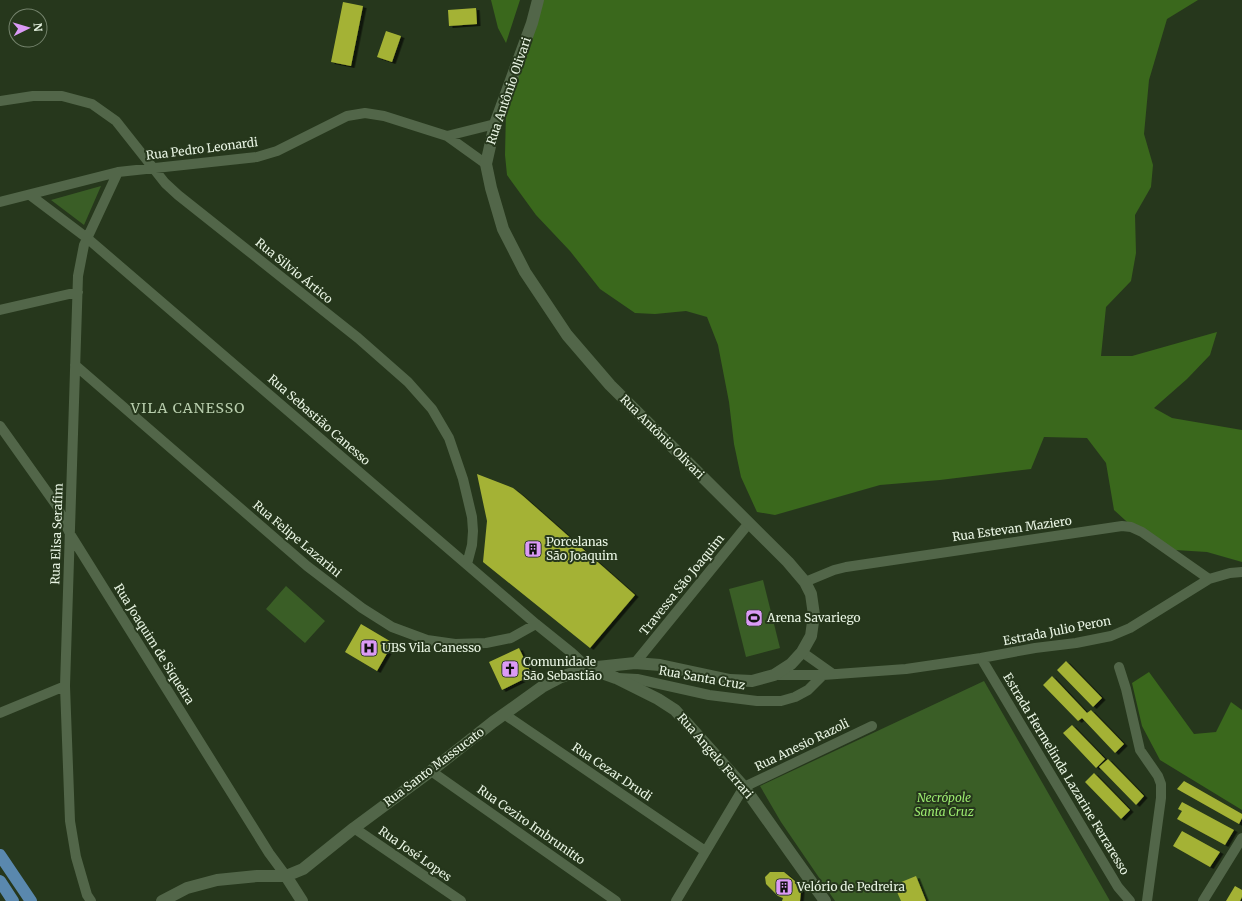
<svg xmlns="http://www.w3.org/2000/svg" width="1242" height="901" font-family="Merriweather,serif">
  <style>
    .green { fill: #3a5e26 }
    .forest { fill: #3a681c }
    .building { fill: #a4b235; filter: url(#shadow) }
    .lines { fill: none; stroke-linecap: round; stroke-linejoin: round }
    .minor { stroke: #526649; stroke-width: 10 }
    .tertiary { stroke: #526649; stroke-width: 12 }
    .primary { stroke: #5a88ae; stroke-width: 12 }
    .labels { text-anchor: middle; stroke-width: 4; stroke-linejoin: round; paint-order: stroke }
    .street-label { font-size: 12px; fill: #e8f4e3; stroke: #26371c }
    .poi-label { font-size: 12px; fill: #e8f4e3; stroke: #26371c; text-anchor: start }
    .park-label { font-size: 12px; font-style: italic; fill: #9bea6f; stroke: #26371c }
    .quarter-label { font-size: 14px; letter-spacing: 1px; fill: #b8cead; stroke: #26371c }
  </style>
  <defs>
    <filter id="shadow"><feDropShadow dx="3.5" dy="2" stdDeviation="0" flood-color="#0009"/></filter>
  </defs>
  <rect width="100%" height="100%" fill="#26371c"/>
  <path class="green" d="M 101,186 L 84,225 L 51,200 Z
    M 763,580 L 780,648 L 746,657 L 729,589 Z
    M 286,586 L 325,621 L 305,643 L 266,609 Z
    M 984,681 L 1110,901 L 835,901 L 781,822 L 760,786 Z"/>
  <path class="forest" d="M 491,0 L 520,0 L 506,43 L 498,28 Z
    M 543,0 L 1198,0 L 1167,19 L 1149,80 L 1144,134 L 1153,165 L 1151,187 L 1135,215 L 1136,253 L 1131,281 L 1106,307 L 1101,356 L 1132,356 L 1217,332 L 1210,355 L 1187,379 L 1154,408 L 1172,418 L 1242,430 L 1242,562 L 1207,552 L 1175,550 L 1148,541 L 1114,510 L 1106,463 L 1087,438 L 1044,437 L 1031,469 L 940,480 L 880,485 L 775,515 L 757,512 L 741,477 L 734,444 L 729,402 L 718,345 L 707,317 L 686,311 L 655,314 L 635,313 L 600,289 L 570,251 L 536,215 L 507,175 L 505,155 L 506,110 Z
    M 1149,672 L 1194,734 L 1216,732 L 1231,702 L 1242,710 L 1242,810 L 1160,760 L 1142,726 L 1132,683 Z"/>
  <path class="building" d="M 343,2 L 363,6 L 351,66 L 331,62 Z
    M 476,8 L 477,24 L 449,26 L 448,10 Z
    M 386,31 L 401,36 L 392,62 L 377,57 Z
    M 477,474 L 513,488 L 523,496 L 635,595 L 590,648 L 483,562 L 487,521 Z
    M 361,624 L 393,643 L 377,671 L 345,652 Z
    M 519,648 L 532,675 L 502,690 L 489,662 Z
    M 1066,661 L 1102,698 L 1093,707 L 1057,670 Z
    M 1052,676 L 1087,713 L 1091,710 L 1124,744 L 1115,753 L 1082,718 L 1078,721 L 1043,685 Z
    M 1072,725 L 1105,759 L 1096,768 L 1063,733 Z
    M 1108,759 L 1144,796 L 1136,805 L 1099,767 Z
    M 1094,773 L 1130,810 L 1121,819 L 1085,782 Z
    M 1184,781 L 1242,814 L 1242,818 L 1239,824 L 1177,789 Z
    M 1182,802 L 1234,830 L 1225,845 L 1177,819 L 1182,811 L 1178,809 Z
    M 1182,831 L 1220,852 L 1210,867 L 1173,846 Z
    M 770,872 L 784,872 L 796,882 L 801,890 L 800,901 L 782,901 L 783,898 L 778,896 L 766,884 L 765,877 Z
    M 916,876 L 926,901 L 901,901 L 894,885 Z
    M 1235,886 L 1242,890 L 1242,897 L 1240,901 L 1226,901 Z"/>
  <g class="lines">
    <path class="minor" d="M 0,101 L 33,96 L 62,96 L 92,104 L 116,121 L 165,183 L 178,195 L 358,338 L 408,382 L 432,409 L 449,438 L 463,479 L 472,517 L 473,531 L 472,545 L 467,564
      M 447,136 L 495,124
      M 30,195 L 87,238 L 536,624 L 572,653 L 588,668
      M 0,202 L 118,172 L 257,157 L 277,151 L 347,116 L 365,113 L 384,116 L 447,136 L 486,164
      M 0,310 L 78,292
      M 75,365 L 307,566 L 362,608 L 392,627 L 427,640 L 455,644 L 486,643 L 511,638 L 536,624
      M 0,426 L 57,506 L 70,534 L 269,853 L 286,876
      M 805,582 L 834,570 L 846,567 L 1122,526 L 1131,527 L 1142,532 L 1209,579
      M 802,652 L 833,674
      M 981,658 L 1118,887 L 1130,901
      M 635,663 L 749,523
      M 1119,667 L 1126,689 L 1140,750 L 1158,776 L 1161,784 L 1161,798 L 1147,901
      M 774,675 L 823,675 L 906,669 L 981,658 L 1035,648 L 1076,643 L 1111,636 L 1130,628 L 1209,579 L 1230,573 L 1242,572
      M 618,678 L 637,679 L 709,695 L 757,701 L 781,701 L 795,697 L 808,690 L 823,675
      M 0,713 L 65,686
      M 504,714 L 705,851
      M 431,771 L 616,901
      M 354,828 L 461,901
      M 91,901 L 87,895 L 76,857 L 70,821 L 65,686 L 78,276 L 84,245 L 118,172
      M 676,901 L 744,787 L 872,726
      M 1203,901 L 1242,838"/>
    <path class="tertiary" d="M 591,669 L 616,678 L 658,699 L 675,710 L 744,787 L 790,852 L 825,901
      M 286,876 L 302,901
      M 162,901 L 187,888 L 217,880 L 257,876 L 286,876 L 303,869 L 354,828 L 431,771 L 493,722 L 542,687 L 561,677 L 588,668 L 635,663 L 660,665 L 730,680 L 752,681 L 774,675 L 791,664 L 802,652 L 811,636 L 814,615 L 811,594 L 805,582 L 788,562 L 610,385 L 567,335 L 525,272 L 503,229 L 491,188 L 486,164 L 495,124 L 532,23 L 538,0"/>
    <path class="primary" d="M 0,855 L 31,901
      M 0,881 L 13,901"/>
  </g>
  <defs>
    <symbol id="building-square" viewBox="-11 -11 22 22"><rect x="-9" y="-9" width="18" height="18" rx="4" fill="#db9af6" stroke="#26371c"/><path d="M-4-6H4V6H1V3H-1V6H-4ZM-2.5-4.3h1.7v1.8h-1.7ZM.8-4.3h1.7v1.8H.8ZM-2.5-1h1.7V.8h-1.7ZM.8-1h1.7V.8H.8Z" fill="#111"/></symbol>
    <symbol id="stadium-square" viewBox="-11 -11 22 22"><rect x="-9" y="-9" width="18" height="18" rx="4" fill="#db9af6" stroke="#26371c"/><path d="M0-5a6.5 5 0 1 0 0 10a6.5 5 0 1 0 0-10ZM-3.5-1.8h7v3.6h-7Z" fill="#111"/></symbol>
    <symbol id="hospital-square" viewBox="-11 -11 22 22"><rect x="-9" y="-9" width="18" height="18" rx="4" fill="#db9af6" stroke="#26371c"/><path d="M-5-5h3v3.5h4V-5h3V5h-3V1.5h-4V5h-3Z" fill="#111"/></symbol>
    <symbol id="church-square" viewBox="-11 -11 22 22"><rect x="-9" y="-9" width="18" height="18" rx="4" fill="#db9af6" stroke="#26371c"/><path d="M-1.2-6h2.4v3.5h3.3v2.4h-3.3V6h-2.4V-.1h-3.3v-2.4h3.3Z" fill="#111"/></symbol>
  </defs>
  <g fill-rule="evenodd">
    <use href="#building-square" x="523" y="539" width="20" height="20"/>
    <use href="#stadium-square" x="744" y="608" width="20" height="20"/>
    <use href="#hospital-square" x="359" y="638" width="20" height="20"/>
    <use href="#church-square" x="500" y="659" width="20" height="20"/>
    <use href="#building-square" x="774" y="877" width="20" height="20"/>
  </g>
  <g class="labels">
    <g class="street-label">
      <text transform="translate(509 91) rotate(-71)" y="4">Rua Antônio Olivari</text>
      <text transform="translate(202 149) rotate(-7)" y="4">Rua Pedro Leonardi</text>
      <text transform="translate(294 271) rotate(39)" y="4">Rua Silvio Ártico</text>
      <text transform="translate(319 420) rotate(41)" y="4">Rua Sebastião Canesso</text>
      <text transform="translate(662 437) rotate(45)" y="4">Rua Antônio Olivari</text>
      <text transform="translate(1012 529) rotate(-8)" y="4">Rua Estevan Maziero</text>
      <text transform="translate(57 534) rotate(-88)" y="4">Rua Elisa Serafim</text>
      <text transform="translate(297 539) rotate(40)" y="4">Rua Felipe Lazarini</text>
      <text transform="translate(682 585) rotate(-51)" y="4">Travessa São Joaquim</text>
      <text transform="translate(1057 631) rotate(-11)" y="4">Estrada Julio Peron</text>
      <text transform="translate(154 644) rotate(58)" y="4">Rua Joaquim de Siqueira</text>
      <text transform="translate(702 678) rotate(10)" y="4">Rua Santa Cruz</text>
      <text transform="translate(802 745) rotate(-26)" y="4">Rua Anesio Razoli</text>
      <text transform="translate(715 756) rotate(49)" y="4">Rua Angelo Ferrari</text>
      <text transform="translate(434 767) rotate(-37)" y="4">Rua Santo Massucato</text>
      <text transform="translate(612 772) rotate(34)" y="4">Rua Cezar Drudi</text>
      <text transform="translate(1066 774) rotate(59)" y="4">Estrada Hermelinda Lazarine Ferraresso</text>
      <text transform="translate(531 825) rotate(35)" y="4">Rua Ceziro Imbrunitto</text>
      <text transform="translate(415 854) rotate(35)" y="4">Rua José Lopes</text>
    </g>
    <g class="poi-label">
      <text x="546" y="546">Porcelanas<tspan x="546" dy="14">São Joaquim</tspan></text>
      <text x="767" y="622">Arena Savariego</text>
      <text x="382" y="652">UBS Vila Canesso</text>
      <text x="523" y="666">Comunidade<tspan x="523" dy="14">São Sebastião</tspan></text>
      <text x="797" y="891">Velório de Pedreira</text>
    </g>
    <g class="park-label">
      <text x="944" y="802">Necrópole<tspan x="944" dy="14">Santa Cruz</tspan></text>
    </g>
    <g class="quarter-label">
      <text x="188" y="413">VILA CANESSO</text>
    </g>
  </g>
  <g transform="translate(28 28) rotate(85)"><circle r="19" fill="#26371c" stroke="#74836c"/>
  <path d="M0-3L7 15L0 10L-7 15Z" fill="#db9af6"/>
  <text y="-6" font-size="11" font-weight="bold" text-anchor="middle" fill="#e8f4e3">N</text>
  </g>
</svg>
